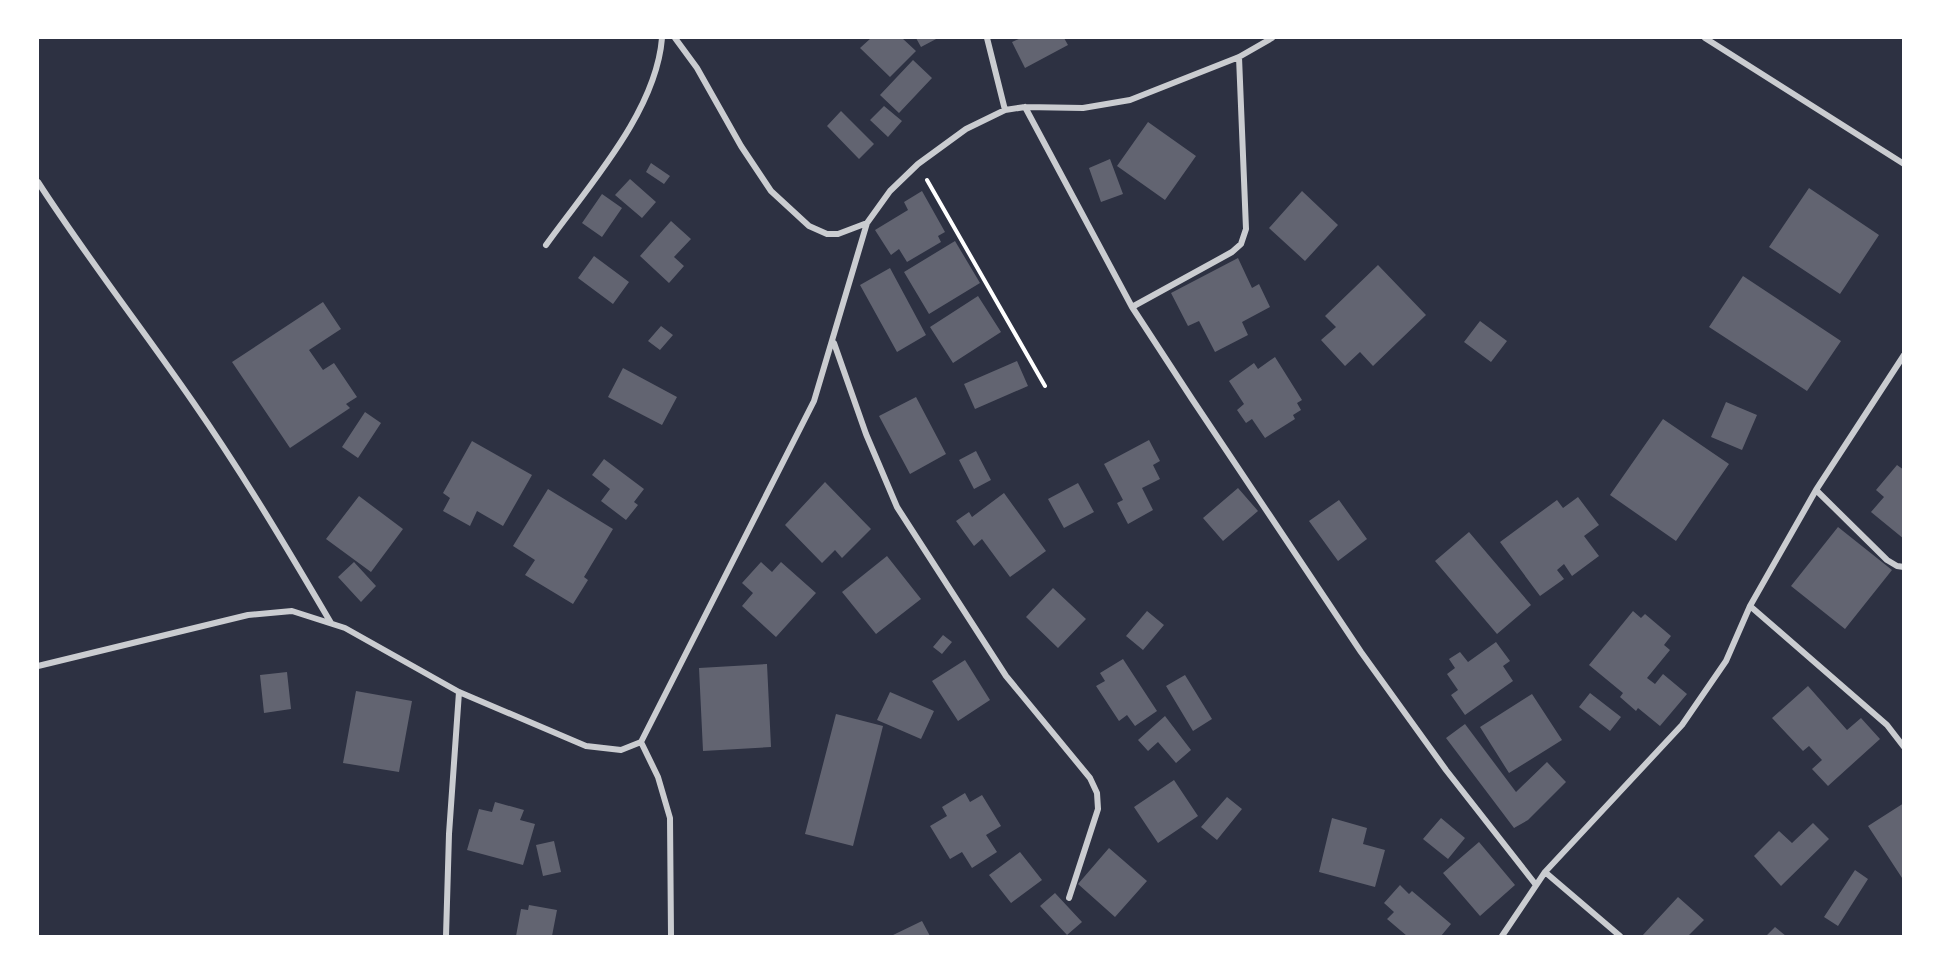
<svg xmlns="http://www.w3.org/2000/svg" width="1941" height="974" font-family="'Archivo Narrow',sans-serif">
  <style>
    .building { fill: #626471 }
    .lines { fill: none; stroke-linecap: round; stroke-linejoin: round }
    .path { stroke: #fff; stroke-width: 4 }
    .minor { stroke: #caccd0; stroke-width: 6 }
  </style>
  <rect width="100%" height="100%" fill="#2d3142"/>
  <path class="building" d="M 871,38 L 902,38 L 916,51 L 890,77 L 860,48 Z
    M 916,38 L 938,38 L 921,47 Z
    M 1021,38 L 1064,38 L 1068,45 L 1025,68 L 1012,42 Z
    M 913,60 L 932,78 L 899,113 L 880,95 Z
    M 884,106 L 902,121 L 888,137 L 870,120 Z
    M 841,111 L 874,144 L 859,159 L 827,126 Z
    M 1148,122 L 1196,156 L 1165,200 L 1117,166 Z
    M 1110,159 L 1123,194 L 1101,202 L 1089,168 Z
    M 651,163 L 670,176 L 664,184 L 646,172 Z
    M 630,179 L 656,202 L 642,218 L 615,195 Z
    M 1809,188 L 1879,235 L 1840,294 L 1769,247 Z
    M 922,191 L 945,232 L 938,236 L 941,242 L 907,262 L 899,249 L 891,255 L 875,230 L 908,210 L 904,202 Z
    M 1302,191 L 1338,225 L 1305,261 L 1269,228 Z
    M 602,194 L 622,208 L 602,237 L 582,223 Z
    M 671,221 L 691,239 L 674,257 L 684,266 L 669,283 L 640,256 Z
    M 955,241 L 980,283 L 929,314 L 904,272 Z
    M 594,256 L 629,282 L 613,304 L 578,278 Z
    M 1238,258 L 1252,288 L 1259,284 L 1270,307 L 1242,322 L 1248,335 L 1215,352 L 1199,321 L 1188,326 L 1171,293 Z
    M 1378,265 L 1426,315 L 1373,366 L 1360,352 L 1345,366 L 1321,340 L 1336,327 L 1325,316 Z
    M 890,268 L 926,335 L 897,352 L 860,285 Z
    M 1743,276 L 1841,341 L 1807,391 L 1709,327 Z
    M 978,296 L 1001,332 L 953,363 L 930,327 Z
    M 323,302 L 341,329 L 309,350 L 323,370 L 334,363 L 357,397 L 346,404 L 350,408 L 290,448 L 232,362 Z
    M 1480,321 L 1507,341 L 1491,362 L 1464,342 Z
    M 661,326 L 673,335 L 660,350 L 648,341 Z
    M 1275,357 L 1302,400 L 1297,403 L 1301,410 L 1293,415 L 1295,419 L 1265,438 L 1252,419 L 1246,423 L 1237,410 L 1244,404 L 1229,381 L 1254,363 L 1258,369 Z
    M 1017,361 L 1028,386 L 975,409 L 964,384 Z
    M 623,368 L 677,397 L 662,425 L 608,397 Z
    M 916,397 L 946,454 L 910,474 L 879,416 Z
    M 1726,402 L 1757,415 L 1742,450 L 1711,437 Z
    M 365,412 L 381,423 L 358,458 L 342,447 Z
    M 1663,419 L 1729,464 L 1676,541 L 1610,495 Z
    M 1149,440 L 1160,461 L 1153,465 L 1160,479 L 1142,488 L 1153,510 L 1128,524 L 1117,503 L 1123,500 L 1104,464 Z
    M 472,441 L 532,475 L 503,526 L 477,511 L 470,526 L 443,511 L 450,498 L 443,493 Z
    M 976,451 L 991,480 L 974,489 L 959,460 Z
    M 604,459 L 644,489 L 634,502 L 638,505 L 626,520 L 601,501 L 610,489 L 592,475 Z
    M 1897,465 L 1904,470 L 1904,539 L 1871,512 L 1884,497 L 1876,490 Z
    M 825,482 L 871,529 L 842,558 L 835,550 L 822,563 L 785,525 Z
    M 1078,483 L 1094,512 L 1064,528 L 1048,499 Z
    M 1238,488 L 1258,511 L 1223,541 L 1203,518 Z
    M 548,489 L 613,529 L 584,577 L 588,580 L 573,604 L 525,575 L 535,560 L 513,546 Z
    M 1004,493 L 1046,551 L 1010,577 L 982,539 L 974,546 L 956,521 L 969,512 L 972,517 Z
    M 359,496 L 403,529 L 371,572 L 326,539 Z
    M 1578,497 L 1599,525 L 1584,536 L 1599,556 L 1572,576 L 1564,564 L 1557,570 L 1564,579 L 1540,596 L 1500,542 L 1557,500 L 1563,508 Z
    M 1339,500 L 1367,539 L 1338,561 L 1309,521 Z
    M 1838,527 L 1892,570 L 1845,629 L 1791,586 Z
    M 1469,532 L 1531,605 L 1497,634 L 1435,561 Z
    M 887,556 L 921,599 L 876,634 L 842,592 Z
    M 354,562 L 376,586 L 361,602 L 338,577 Z
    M 761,562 L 772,572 L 781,562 L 816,593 L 776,637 L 742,606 L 753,593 L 742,583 Z
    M 1053,588 L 1086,619 L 1058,648 L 1026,617 Z
    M 1147,611 L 1164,625 L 1143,650 L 1126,636 Z
    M 1633,611 L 1641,618 L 1645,614 L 1671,636 L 1664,645 L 1670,650 L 1647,678 L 1655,684 L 1663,674 L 1687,694 L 1660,726 L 1638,708 L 1636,711 L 1620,697 L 1623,693 L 1589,665 Z
    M 943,635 L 952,642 L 942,654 L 933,647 Z
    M 1496,642 L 1510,661 L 1503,666 L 1513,681 L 1465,715 L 1451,695 L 1458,690 L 1447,674 L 1455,668 L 1449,659 L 1460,652 L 1468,662 Z
    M 1123,659 L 1157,711 L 1135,726 L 1127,715 L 1119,721 L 1096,686 L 1105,681 L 1100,673 Z
    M 965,660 L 990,700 L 958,721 L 932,681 Z
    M 767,664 L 771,747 L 703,751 L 699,668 Z
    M 287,672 L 291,709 L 264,713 L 260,675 Z
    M 1185,675 L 1212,719 L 1193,731 L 1166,686 Z
    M 1808,686 L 1847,730 L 1861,718 L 1880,739 L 1828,786 L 1812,769 L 1822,760 L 1809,746 L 1803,751 L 1772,718 Z
    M 356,691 L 412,701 L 399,772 L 343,763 Z
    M 890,692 L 934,711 L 921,739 L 877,720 Z
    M 1590,693 L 1621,717 L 1610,731 L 1579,707 Z
    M 1532,694 L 1562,740 L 1509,773 L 1480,727 Z
    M 836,714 L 883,726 L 853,846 L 805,834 Z
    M 1165,716 L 1191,750 L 1176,763 L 1158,742 L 1148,751 L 1138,740 Z
    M 1465,724 L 1516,792 L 1547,762 L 1566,782 L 1528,820 L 1514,828 L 1446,738 Z
    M 1174,780 L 1198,816 L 1158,843 L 1134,807 Z
    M 965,793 L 970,802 L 982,795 L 1001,826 L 986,835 L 997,852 L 972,868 L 962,852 L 950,859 L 930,826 L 947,816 L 942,807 Z
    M 1227,797 L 1242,809 L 1217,840 L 1201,827 Z
    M 495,802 L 524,810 L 520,820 L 535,824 L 523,865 L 467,850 L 479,809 L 492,812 Z
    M 1904,803 L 1904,881 L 1868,826 Z
    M 1332,818 L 1367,828 L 1363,844 L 1385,850 L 1375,887 L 1319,872 Z
    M 1441,818 L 1465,838 L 1448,859 L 1423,839 Z
    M 1813,823 L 1829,839 L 1781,886 L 1754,856 L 1779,831 L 1792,843 Z
    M 554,841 L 561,872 L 543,876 L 536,845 Z
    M 1479,842 L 1515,885 L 1480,916 L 1443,873 Z
    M 1109,848 L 1147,881 L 1115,917 L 1078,884 Z
    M 1020,852 L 1042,880 L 1011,903 L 989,875 Z
    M 1855,870 L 1868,879 L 1838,926 L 1824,917 Z
    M 1400,885 L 1409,894 L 1412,891 L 1451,924 L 1441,936 L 1407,936 L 1387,919 L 1394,912 L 1384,903 Z
    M 1055,893 L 1082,922 L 1067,935 L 1040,906 Z
    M 1678,897 L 1704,920 L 1688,936 L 1642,936 Z
    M 529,905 L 557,910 L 552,936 L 516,936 L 521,909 L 528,910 Z
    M 922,921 L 930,936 L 891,936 Z
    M 1775,927 L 1786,936 L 1766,936 Z"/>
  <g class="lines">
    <path class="path" d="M 927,180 L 1045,386"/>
    <path class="minor" d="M 675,38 L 697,68 L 741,146 L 771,191 L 809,226 L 827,234 L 838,234 L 867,223
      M 987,38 L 1005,110
      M 1705,38 L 1904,164
      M 1025,107 L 1132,307 L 1192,399 L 1361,652 L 1446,770 L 1536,885
      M 38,182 C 87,258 142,328 193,402 C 243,474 287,548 331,623
      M 546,245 C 589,185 656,112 662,38
      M 1132,307 L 1232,252 L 1241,244 L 1246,229 L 1239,57
      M 834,343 L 866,434 L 897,507 L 1006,676 L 1090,778 L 1097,793 L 1098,809 L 1069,898
      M 1816,490 L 1887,560 L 1897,566 L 1904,567
      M 1750,606 L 1887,725 L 1904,747
      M 38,666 L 248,615 L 292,611 L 345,628 L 459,692 L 586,746 L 621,750 L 641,742 L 814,401 L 867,223 L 890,191 L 918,164 L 966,129 L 1005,110 L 1025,107 L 1083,108 L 1130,100 L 1239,57 L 1272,38
      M 641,742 L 658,777 L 670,818 L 671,936
      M 1545,872 L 1620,936
      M 446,936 L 449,834 L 459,692
      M 1502,936 L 1545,872 L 1682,725 L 1726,661 L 1750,606 L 1816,490 L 1904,355"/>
  </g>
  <rect width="1941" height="974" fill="none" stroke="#ffffff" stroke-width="78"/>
</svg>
